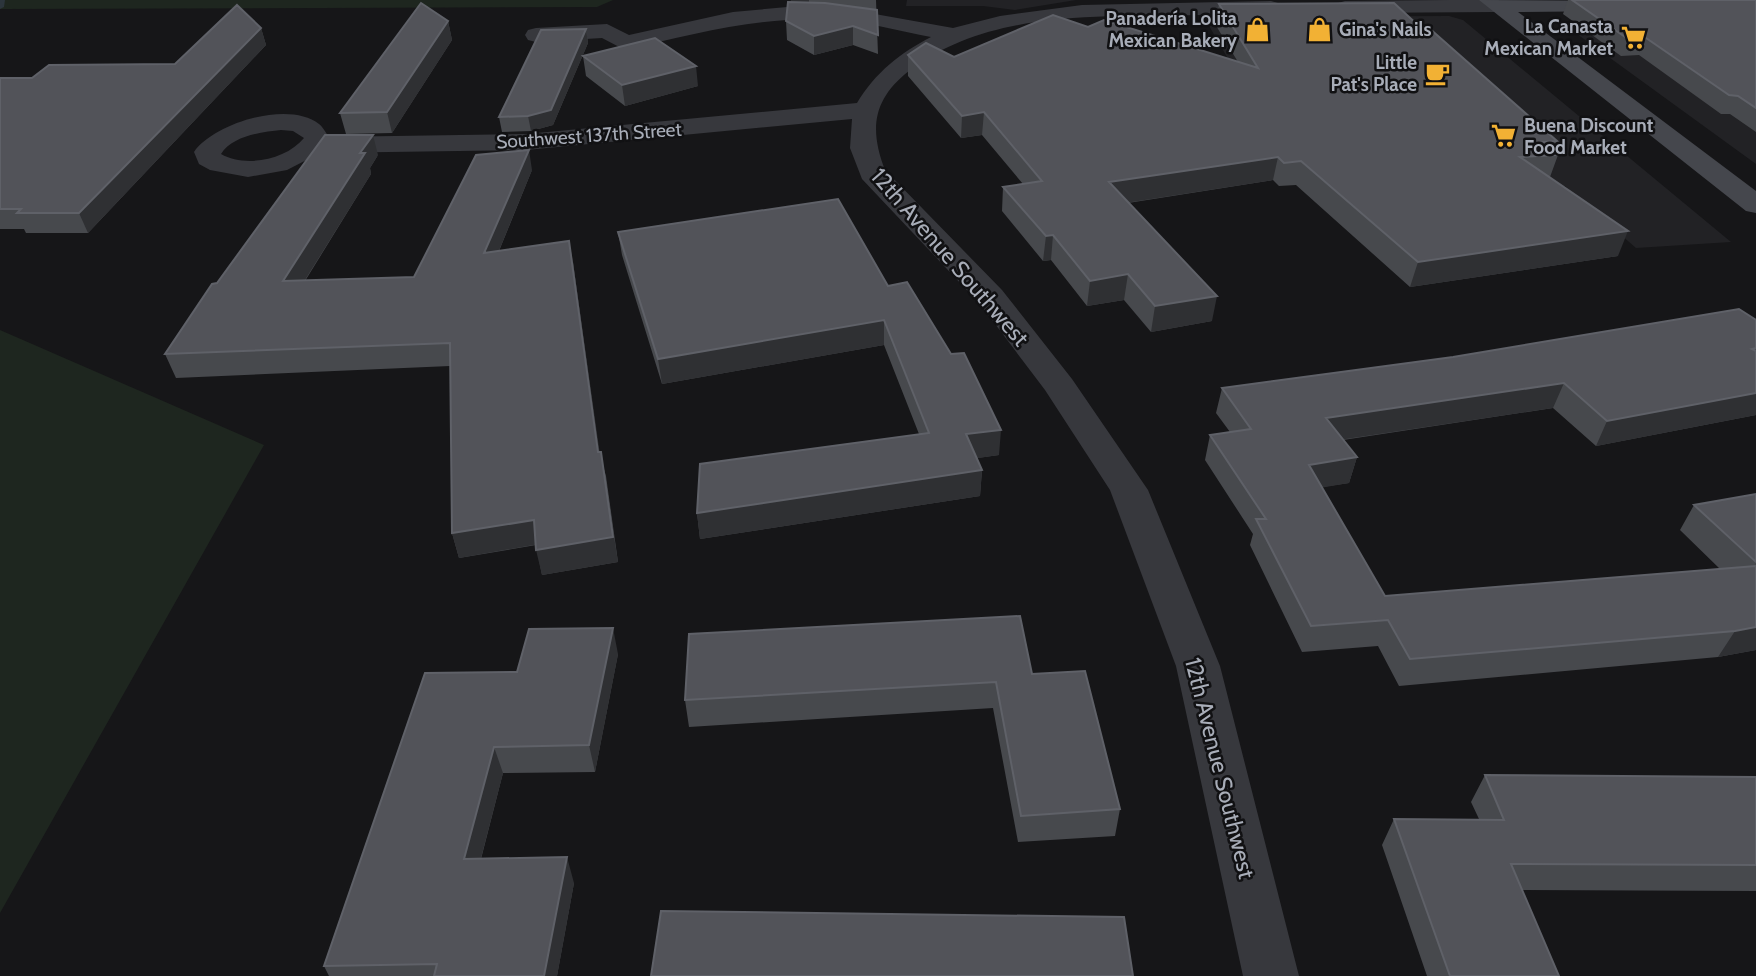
<svg xmlns="http://www.w3.org/2000/svg" width="1756" height="976" font-family="Cabin,sans-serif">
  <style>
    .built { fill: #222225 }
    .green { fill: #1e261f }
    .lines { fill: none; stroke-linecap: round; stroke-linejoin: round }
    .stream { fill: #2c353c; fill-rule: evenodd }
    .street { fill: #37383d; fill-rule: evenodd }
    .secondary { fill: #45474d; fill-rule: evenodd }
    .wall { fill: #47494d }
    .shaded-wall { fill: #2f3033 }
    .building { fill: #525359; stroke: #5f6168; stroke-width: 2 }
    .labels { text-anchor: middle; stroke-width: 5; stroke-linejoin: round; paint-order: stroke }
    .far-poi-label { font-size: 19px; font-weight: bold; fill: #a8adb8; stroke: #111113; text-anchor: end }
    .far-street-label { font-size: 19px; fill: #a8adb8; stroke: #111113 }
    .street-label { font-size: 23px; fill: #a8adb8; stroke: #111113 }
  </style>
  <rect width="100%" height="100%" fill="#161618"/>
  <path class="built" d="M 907,0 L 1076,0 L 1015,10 L 983,6 L 906,6 Z
    M 1449,16 L 1463,20 L 1731,242 L 1636,248 L 1565,186 L 1420,192 L 1235,71 L 1204,17 Z
    M 1756,16 L 1756,164 L 1566,26 L 1570,21 L 1582,18 Z"/>
  <path class="green" d="M 0,0 L 613,0 L 597,7 L 0,9 Z
    M 0,330 L 264,445 L 0,913 Z"/>
  <g class="lines">
    <path class="stream" d="M 0,0 L 5,0 L 4,7 L 0,9 Z"/>
    <path class="street" d="M 1449,0 L 1498,0 L 1508,6 L 1504,10 L 1497,12 L 1345,13 L 1338,11 L 1334,7 L 1338,3 L 1345,1 Z
      M 1271,1 L 1278,3 L 1282,7 L 1278,11 C 1254,18 1224,14 1198,15 C 1102,17 989,9 909,71 C 873,99 869,129 885,170 L 1002,290 L 1072,379 L 1148,490 L 1220,666 L 1299,976 L 1243,976 L 1176,666 L 1110,490 L 1045,390 L 980,304 L 862,179 L 850,148 L 852,119 L 526,150 L 320,153 L 287,170 L 248,177 L 210,170 L 199,164 L 194,152 C 214,123 289,100 319,124 C 323,127 326,133 329,137 L 526,134 L 857,103 C 875,73 900,53 931,37 C 903,32 875,24 847,21 C 771,13 698,33 625,50 L 602,38 L 536,42 L 528,40 L 525,35 L 528,30 L 536,28 L 607,24 L 629,35 L 733,12 L 787,7 L 847,9 L 953,28 L 1000,16 L 1082,5 ZM 281,130 L 293,131 L 304,138 C 286,160 245,168 221,154 C 232,136 261,132 281,130 Z"/>
    <path class="secondary" d="M 1479,0 L 1624,1 L 1628,5 L 1624,9 L 1617,11 L 1518,12 L 1756,191 L 1756,213 L 1746,211 Z"/>
  </g>
  <path class="wall" d="M 791,0 L 876,0 L 878,54 L 853,45 L 814,55 L 787,40 L 786,21 Z
    M 1568,0 L 1756,0 L 1756,132 L 1730,114 L 1721,114 L 1639,55 L 1621,56 L 1563,14 Z
    M 1219,4 L 1421,28 L 1557,141 L 1553,151 L 1558,155 L 1550,177 L 1618,256 L 1410,287 L 1296,185 L 1279,186 L 1273,180 L 1128,203 L 1212,321 L 1151,332 L 1124,300 L 1087,306 L 1051,260 L 1043,261 L 1002,211 L 1003,187 L 1023,184 L 982,135 L 961,138 L 908,76 L 908,55 L 954,57 L 1088,27 L 1238,62 L 1215,24 Z
    M 448,21 L 452,40 L 392,133 L 346,134 L 340,113 Z
    M 261,28 L 266,45 L 88,233 L 26,233 L 24,229 L 0,229 L 0,78 L 32,78 L 175,64 Z
    M 586,29 L 588,43 L 553,125 L 531,131 L 502,132 L 499,117 Z
    M 583,56 L 698,86 L 625,106 L 586,76 Z
    M 378,155 L 370,168 L 371,174 L 305,281 L 414,277 L 532,170 L 499,251 L 573,262 L 599,452 L 606,476 L 618,562 L 542,575 L 536,545 L 459,558 L 452,533 L 450,366 L 176,378 L 165,354 Z
    M 618,232 L 888,286 L 999,455 L 977,458 L 982,470 L 980,496 L 700,539 L 697,513 L 919,434 L 884,345 L 662,384 L 622,255 Z
    M 1756,320 L 1756,415 L 1596,446 L 1553,408 L 1343,440 L 1357,457 L 1349,483 L 1322,487 L 1385,596 L 1720,569 L 1680,530 L 1694,505 L 1756,494 L 1756,650 L 1718,657 L 1399,686 L 1378,646 L 1302,652 L 1250,545 L 1253,534 L 1205,460 L 1210,435 L 1230,432 L 1216,413 L 1222,388 Z
    M 618,654 L 595,772 L 503,773 L 481,859 L 574,883 L 557,976 L 329,976 L 324,966 L 517,672 Z
    M 1032,674 L 1120,809 L 1115,836 L 1018,842 L 993,708 L 689,727 L 685,700 Z
    M 1485,775 L 1756,777 L 1756,891 L 1522,890 L 1559,976 L 1427,976 L 1382,845 L 1394,819 L 1479,819 L 1471,802 Z"/>
  <path class="shaded-wall" d="M 791,0 L 809,0 L 809,3 L 791,5 Z
    M 448,21 L 452,40 L 392,133 L 387,112 Z
    M 853,26 L 853,45 L 814,55 L 814,36 Z
    M 261,28 L 266,45 L 88,233 L 79,213 Z
    M 586,29 L 588,43 L 553,125 L 531,131 L 528,116 Z
    M 696,66 L 698,86 L 625,106 L 622,85 Z
    M 984,112 L 982,135 L 961,138 L 962,116 Z
    M 373,135 L 378,155 L 370,168 L 371,174 L 290,304 L 283,281 L 360,153 Z
    M 529,150 L 532,170 L 489,275 L 484,253 Z
    M 1278,157 L 1273,180 L 1106,206 L 1109,182 Z
    M 1628,231 L 1618,256 L 1410,287 L 1418,262 Z
    M 1053,235 L 1051,260 L 1043,261 L 1046,236 Z
    M 569,241 L 573,262 L 603,476 L 598,452 Z
    M 1128,274 L 1124,300 L 1087,306 L 1090,281 Z
    M 1217,296 L 1212,321 L 1151,332 L 1155,306 Z
    M 884,320 L 884,345 L 662,384 L 658,359 Z
    M 1564,383 L 1553,408 L 1319,443 L 1326,418 Z
    M 1756,393 L 1756,415 L 1596,446 L 1607,421 Z
    M 1001,430 L 999,455 L 965,460 L 966,434 Z
    M 601,452 L 618,562 L 542,575 L 536,550 Z
    M 1357,457 L 1349,483 L 1302,491 L 1309,465 Z
    M 982,470 L 980,496 L 700,539 L 697,513 Z
    M 534,520 L 539,544 L 459,558 L 452,533 Z
    M 1756,627 L 1756,650 L 1718,657 L 1735,631 Z
    M 613,628 L 618,654 L 595,772 L 589,745 Z
    M 494,747 L 503,773 L 474,885 L 464,859 Z
    M 567,857 L 574,883 L 557,976 L 544,976 Z"/>
  <path class="building" d="M 1572,0 L 1756,0 L 1756,108 L 1738,96 L 1729,95 L 1646,38 L 1628,39 Z
    M 788,2 L 825,3 L 877,10 L 878,35 L 853,26 L 814,36 L 786,21 Z
    M 421,3 L 448,21 L 387,112 L 340,113 Z
    M 1394,3 L 1421,28 L 1429,28 L 1557,141 L 1544,142 L 1558,155 L 1520,157 L 1628,231 L 1418,262 L 1301,161 L 1284,163 L 1278,157 L 1109,182 L 1217,296 L 1155,306 L 1128,274 L 1090,281 L 1053,235 L 1046,236 L 1003,187 L 1042,181 L 984,112 L 962,116 L 908,55 L 926,43 L 954,57 L 1053,15 L 1088,27 L 1104,20 L 1258,68 L 1219,4 Z
    M 237,5 L 261,28 L 79,213 L 17,213 L 21,209 L 0,209 L 0,78 L 32,78 L 49,65 L 175,64 Z
    M 586,29 L 551,110 L 528,116 L 499,117 L 541,30 Z
    M 655,38 L 696,66 L 622,85 L 583,56 Z
    M 325,135 L 373,135 L 360,153 L 365,153 L 283,281 L 414,277 L 476,155 L 529,150 L 484,253 L 569,241 L 598,452 L 601,452 L 613,537 L 536,550 L 534,520 L 452,533 L 450,343 L 165,354 L 212,284 L 217,283 Z
    M 838,199 L 888,286 L 907,282 L 951,354 L 964,353 L 1001,430 L 966,434 L 982,470 L 697,513 L 700,464 L 929,433 L 884,320 L 658,359 L 618,232 Z
    M 1739,309 L 1756,320 L 1756,348 L 1752,349 L 1756,351 L 1756,393 L 1607,421 L 1564,383 L 1326,418 L 1357,457 L 1309,465 L 1385,596 L 1756,566 L 1756,627 L 1735,631 L 1410,659 L 1388,620 L 1311,626 L 1256,519 L 1266,519 L 1210,435 L 1251,429 L 1222,388 L 1453,357 Z
    M 1756,494 L 1756,562 L 1694,505 Z
    M 1020,616 L 1032,674 L 1085,671 L 1120,809 L 1021,816 L 996,682 L 685,700 L 689,634 Z
    M 613,628 L 589,745 L 494,747 L 464,859 L 567,857 L 544,976 L 434,976 L 437,964 L 324,966 L 425,673 L 517,672 L 529,629 Z
    M 1485,775 L 1756,777 L 1756,865 L 1511,864 L 1559,976 L 1450,976 L 1394,819 L 1504,820 Z
    M 661,911 L 1124,917 L 1133,976 L 651,976 Z"/>
  <defs>
    <symbol id="shop-bare" viewBox="-9 -9 18 18"><path d="M-5-2.5h2.3a2.7 3.5 0 0 1 5.4 0H5L5.5 6h-11ZM-1.5-2.5h3a1.5 2.3 0 0 0-3 0Z" fill="#f2b134" stroke="#111113" stroke-width="2.5" paint-order="stroke"/></symbol>
    <symbol id="supermarket-bare" viewBox="-9 -9 18 18"><path d="M-6-5.5h2.5l.6 2H6L4.5 2H-2.5L-4.4-4H-6ZM-1.5 3.2a1.3 1.3 0 1 0 .1 0ZM3 3.2a1.3 1.3 0 1 0 .1 0Z" fill="#f2b134" stroke="#111113" stroke-width="2.5" paint-order="stroke"/></symbol>
    <symbol id="cafe-bare" viewBox="-9 -9 18 18"><path d="M-5.5-4.5H6V0H3Q3 3.5 0 3.5H-2.5Q-5.5 3.5-5.5 0ZM3-3.2v2h1.7v-2ZM-6 4.5H4V6H-6Z" fill="#f2b134" stroke="#111113" stroke-width="2.5" paint-order="stroke"/></symbol>
  </defs>
  <g fill-rule="evenodd">
    <use href="#shop-bare" x="1240" y="12" width="35" height="35"/>
    <use href="#shop-bare" x="1302" y="12" width="35" height="35"/>
    <use href="#supermarket-bare" x="1616" y="20" width="35" height="35"/>
    <use href="#cafe-bare" x="1420" y="56" width="35" height="35"/>
    <use href="#supermarket-bare" x="1486" y="118" width="35" height="35"/>
  </g>
  <g class="labels">
    <g class="far-poi-label">
      <text x="1237" y="25">Panadería Lolita<tspan x="1237" dy="22">Mexican Bakery</tspan></text>
      <text x="1613" y="33">La Canasta<tspan x="1613" dy="22">Mexican Market</tspan></text>
      <text x="1339" y="36" text-anchor="start">Gina's Nails</text>
      <text x="1417" y="69">Little<tspan x="1417" dy="22">Pat's Place</tspan></text>
      <text x="1524" y="132" text-anchor="start">Buena Discount<tspan x="1524" dy="22">Food Market</tspan></text>
    </g>
    <g class="far-street-label">
      <text transform="translate(589 135) rotate(-4)" y="7">Southwest 137th Street</text>
    </g>
    <g class="street-label">
      <text transform="translate(950 257) rotate(49)" y="8">12th Avenue Southwest</text>
      <text transform="translate(1220 768) rotate(76)" y="8">12th Avenue Southwest</text>
    </g>
  </g>
</svg>
